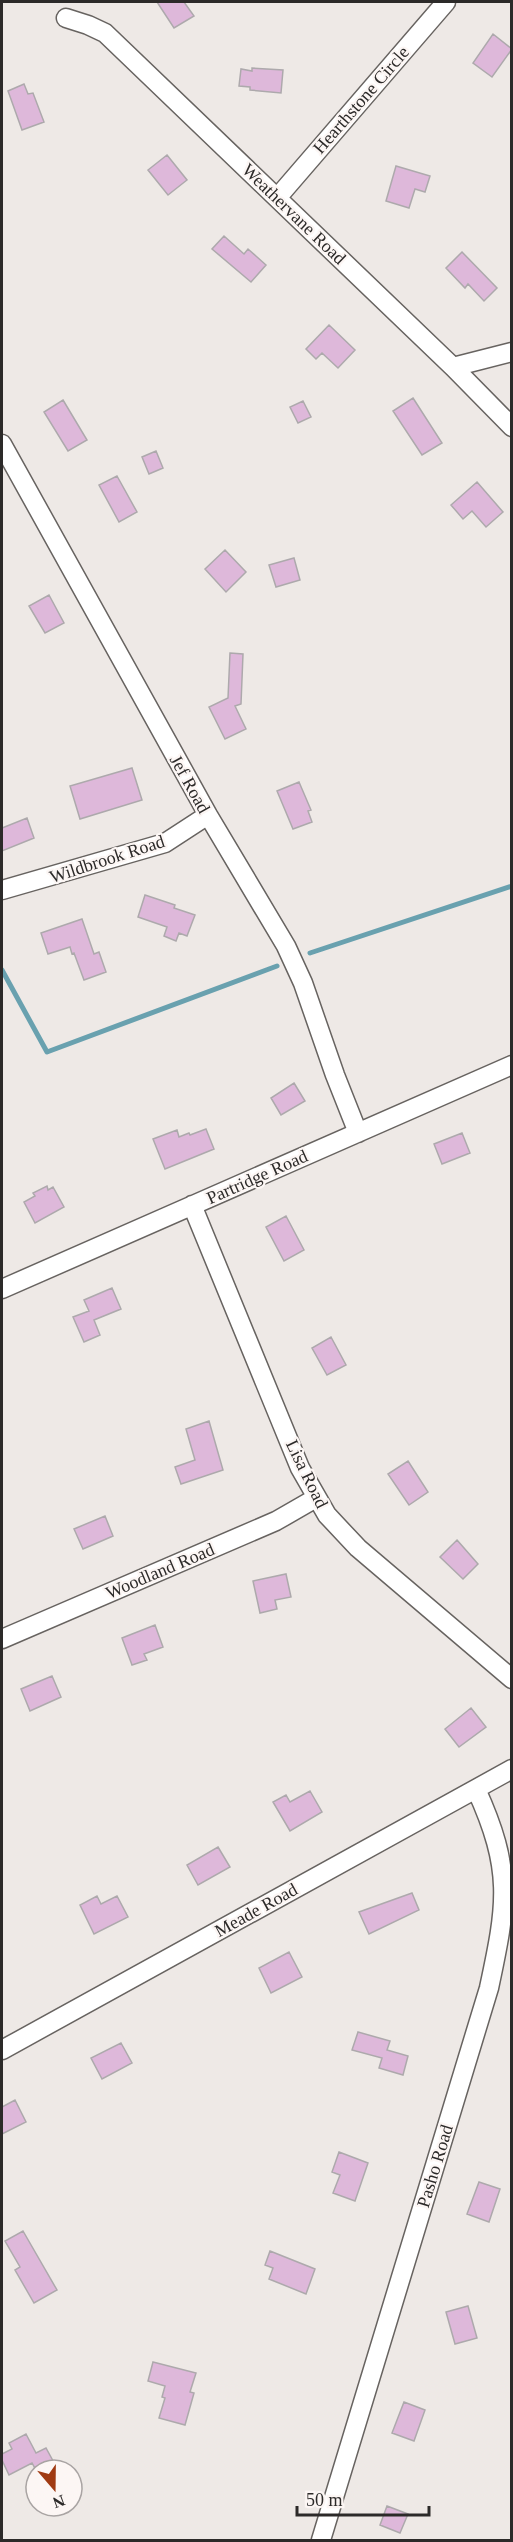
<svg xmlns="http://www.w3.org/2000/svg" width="513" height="2542" font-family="'Times New Roman',serif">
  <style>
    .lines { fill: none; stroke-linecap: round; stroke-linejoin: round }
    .stream { stroke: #69a1af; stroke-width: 5 }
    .building { fill: #deb8da; stroke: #ada9ac; stroke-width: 1.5 }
    .minor-casing { stroke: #676360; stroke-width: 21 }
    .minor { stroke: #fff; stroke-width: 18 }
    .labels { text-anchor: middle; stroke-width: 4.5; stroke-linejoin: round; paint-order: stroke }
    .street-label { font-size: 18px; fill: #2c2a29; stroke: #fcf6f4 }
  </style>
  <rect width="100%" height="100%" fill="#eee9e6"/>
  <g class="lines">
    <path class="stream" d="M 310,953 L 512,886
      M 2,970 L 47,1052 L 277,966"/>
  </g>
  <path class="building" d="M 157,2 L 184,2 L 194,16 L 174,28 Z
    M 493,34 L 512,49 L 492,77 L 473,63 Z
    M 252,68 L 283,70 L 281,93 L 250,90 L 250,87 L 239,86 L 241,69 L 252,71 Z
    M 24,84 L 28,94 L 33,93 L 44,122 L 22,130 L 8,91 Z
    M 167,155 L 187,180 L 168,195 L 148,170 Z
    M 396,166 L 430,176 L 425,192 L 415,189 L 409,208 L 386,201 Z
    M 224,236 L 244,254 L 248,249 L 266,265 L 251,282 L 212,249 Z
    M 462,252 L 497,288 L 484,301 L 468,284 L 465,288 L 446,268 Z
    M 329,325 L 355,350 L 338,368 L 322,353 L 316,359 L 306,349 Z
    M 413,398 L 442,443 L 422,455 L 393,411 Z
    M 63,400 L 87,440 L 68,451 L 44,412 Z
    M 303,401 L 311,417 L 298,423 L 290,407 Z
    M 156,451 L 163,468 L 149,474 L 142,457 Z
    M 117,476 L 137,512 L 119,522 L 99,485 Z
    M 477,482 L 503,512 L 486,527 L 472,511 L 463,519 L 451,505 Z
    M 225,550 L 246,572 L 226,592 L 205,569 Z
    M 294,558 L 300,580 L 276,587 L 269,565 Z
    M 49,595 L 64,623 L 45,633 L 29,606 Z
    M 230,653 L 243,654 L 241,704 L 235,706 L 246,729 L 225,739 L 209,707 L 228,698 Z
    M 132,768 L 142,800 L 80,819 L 70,786 Z
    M 299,782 L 311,810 L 308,811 L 312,822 L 293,829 L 277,791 Z
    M 27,818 L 34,838 L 2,851 L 2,828 Z
    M 145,895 L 175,905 L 174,908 L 195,915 L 187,936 L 179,933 L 176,941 L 164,936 L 167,927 L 138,917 Z
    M 82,919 L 94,954 L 99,952 L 106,972 L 84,980 L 74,953 L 72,954 L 70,947 L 48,954 L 41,933 Z
    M 294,1083 L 305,1101 L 281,1115 L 271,1098 Z
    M 206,1129 L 214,1149 L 165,1169 L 153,1139 L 177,1130 L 179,1137 L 189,1133 L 190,1135 Z
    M 462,1133 L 470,1153 L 442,1164 L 434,1144 Z
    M 47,1186 L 48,1190 L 53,1187 L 64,1207 L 35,1223 L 24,1202 L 35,1196 L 33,1193 Z
    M 286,1216 L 304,1250 L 284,1261 L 266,1227 Z
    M 112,1288 L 121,1309 L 94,1320 L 100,1335 L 84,1342 L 73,1317 L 89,1311 L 84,1300 Z
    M 331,1337 L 346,1365 L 327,1375 L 312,1348 Z
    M 209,1421 L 223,1470 L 181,1484 L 175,1467 L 195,1460 L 186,1429 Z
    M 408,1461 L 428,1492 L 409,1505 L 388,1474 Z
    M 105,1516 L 113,1536 L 83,1549 L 74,1529 Z
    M 457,1540 L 478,1564 L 463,1579 L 440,1557 Z
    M 286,1574 L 291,1597 L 275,1600 L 277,1609 L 260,1613 L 253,1581 Z
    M 155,1625 L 163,1647 L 144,1654 L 147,1660 L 132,1665 L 122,1638 Z
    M 52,1676 L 61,1697 L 30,1711 L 21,1689 Z
    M 471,1708 L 486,1727 L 459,1747 L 445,1729 Z
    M 310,1791 L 322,1812 L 290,1831 L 273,1802 L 286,1795 L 290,1802 Z
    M 218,1847 L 230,1867 L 198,1885 L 187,1865 Z
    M 412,1893 L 419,1910 L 369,1934 L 359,1912 Z
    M 97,1896 L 101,1904 L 117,1896 L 128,1917 L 94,1934 L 80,1905 Z
    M 289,1952 L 302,1977 L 271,1993 L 259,1968 Z
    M 358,2032 L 390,2041 L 387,2050 L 408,2056 L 403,2075 L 379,2068 L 382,2058 L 352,2050 Z
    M 121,2043 L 132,2063 L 102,2079 L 91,2058 Z
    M 15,2100 L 26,2122 L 2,2134 L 2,2107 Z
    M 339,2152 L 368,2163 L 355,2201 L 333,2193 L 340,2175 L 332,2172 Z
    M 479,2182 L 500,2189 L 489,2222 L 467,2214 Z
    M 23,2231 L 57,2290 L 34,2303 L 15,2270 L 20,2267 L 5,2241 Z
    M 270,2251 L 315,2269 L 306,2294 L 269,2279 L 273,2268 L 265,2265 Z
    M 468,2306 L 477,2338 L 455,2344 L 446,2312 Z
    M 153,2362 L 196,2373 L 190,2392 L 194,2393 L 185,2425 L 159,2418 L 165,2398 L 162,2397 L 165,2386 L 148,2381 Z
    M 404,2402 L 425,2410 L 414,2441 L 392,2433 Z
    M 26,2434 L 36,2453 L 46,2448 L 58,2470 L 36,2470 L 32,2463 L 9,2475 L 2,2460 L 2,2454 L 12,2449 L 9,2443 Z
    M 387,2506 L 408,2514 L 400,2533 L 380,2525 Z"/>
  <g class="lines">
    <defs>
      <path id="minor" d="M 66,18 L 88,25 L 105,33 L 453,367 L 512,427
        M 277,198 L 446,2
        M 453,367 L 512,352
        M 2,444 L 208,815 L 286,946 L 303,983 L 335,1075 L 358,1133
        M 2,890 L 165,843 L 208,815
        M 192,1205 L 300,1468 L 327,1515 L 358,1548 L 512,1679
        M 2,1289 L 512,1065
        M 2,1639 L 276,1521 L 316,1498
        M 2,2050 L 512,1769
        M 321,2540 L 489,1988 C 507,1904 513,1870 476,1789"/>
    </defs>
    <use href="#minor" class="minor-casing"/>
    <use href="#minor" class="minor"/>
  </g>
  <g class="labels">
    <g class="street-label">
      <text transform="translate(361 100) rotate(-49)" y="6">Hearthstone Circle</text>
      <text transform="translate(294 214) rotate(44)" y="6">Weathervane Road</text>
      <text transform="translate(190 784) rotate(61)" y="6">Jef Road</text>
      <text transform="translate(107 859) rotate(-18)" y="6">Wildbrook Road</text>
      <text transform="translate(257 1177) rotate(-24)" y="6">Partridge Road</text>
      <text transform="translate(307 1474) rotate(64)" y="6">Lisa Road</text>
      <text transform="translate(160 1571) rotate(-23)" y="6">Woodland Road</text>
      <text transform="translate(256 1910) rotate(-29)" y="6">Meade Road</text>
      <text transform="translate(435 2166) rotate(-73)" y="6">Pasho Road</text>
    </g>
  </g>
  <rect width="513" height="2542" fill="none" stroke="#2c2a29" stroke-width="6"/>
  <g transform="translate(54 2488) rotate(160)"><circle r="28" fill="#fcf6f4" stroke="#a9a4a3" stroke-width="1.5"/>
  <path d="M0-4.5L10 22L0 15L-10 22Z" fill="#a03a12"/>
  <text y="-9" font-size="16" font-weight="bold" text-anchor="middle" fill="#2c2a29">N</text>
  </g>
  <path d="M297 2506v9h132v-9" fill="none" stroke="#2c2a29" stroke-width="3"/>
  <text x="306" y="2506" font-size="18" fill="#2c2a29" stroke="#fcf6f4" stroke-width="4.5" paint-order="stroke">50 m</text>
</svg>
